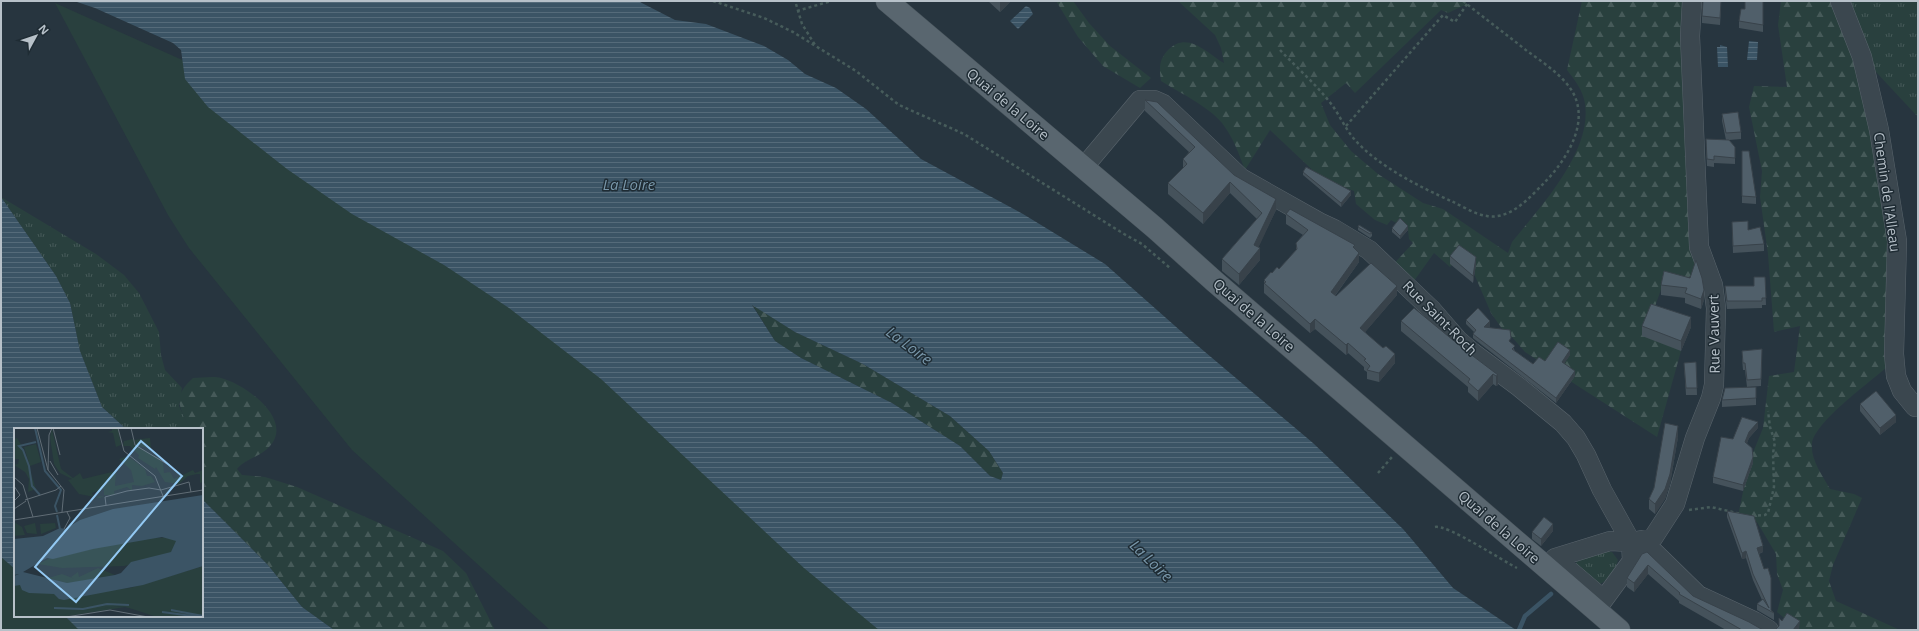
<svg xmlns="http://www.w3.org/2000/svg" width="1919" height="631" font-family="'Open Sans',sans-serif">
  <style>
    .grass { fill: url(#grass-tufts) }
    .forest { fill: url(#forest-firs) }
    .park { fill: #29403e }
    .water { fill: url(#water-rules); fill-rule: evenodd }
    .lines { fill: none; stroke-linecap: round; stroke-linejoin: round }
    .stream { stroke: #3b5465; stroke-width: 4.5 }
    .minor-casing { stroke: #59646c; stroke-width: 20 }
    .major-casing { stroke: #445058; stroke-width: 23 }
    .path { stroke: #475c5b; stroke-width: 2.5; stroke-dasharray: 3 3; stroke-linecap: butt }
    .minor { stroke: #3b474f; stroke-width: 19 }
    .major { stroke: #59666f; stroke-width: 22 }
    .wall { fill: #45525b }
    .shaded-wall { fill: #38424a }
    .building { fill: #505f6a; stroke: #38424a }
    .labels { text-anchor: middle; stroke-width: 3; stroke-linejoin: round; paint-order: stroke }
    .street-label { font-size: 14px; fill: #b7c1c9; stroke: #1f2c34 }
    .water-label { font-size: 15px; font-style: italic; fill: #7997aa; stroke: #1f2c34 }
    .inset-river { fill: none; stroke: #3b5465; stroke-width: 2 }
    .inset-road { fill: none; stroke: #616d76; stroke-width: 1 }
    .view { fill: #93c9f3; fill-opacity: 0.15; stroke: #93c9f3; stroke-width: 2 }
    .inset-edge { fill: none; stroke: #b7c1c9; stroke-width: 2 }
  </style>
  <defs>
    <pattern id="grass-tufts" width="24" height="20" patternUnits="userSpaceOnUse"><rect width="24" height="20" fill="#29403e"/><path d="M3 7l-1-3M5 7V3M7 7l1-3M15 17l-1-3M17 17v-4M19 17l1-3" fill="none" stroke="#465a59"/></pattern>
    <pattern id="forest-firs" width="22" height="20" patternUnits="userSpaceOnUse"><rect width="22" height="20" fill="#29403e"/><path d="M5 1l3.5 6h-7zM16 11l3.5 6h-7z" fill="#465a59"/></pattern>
    <pattern id="water-rules" width="6" height="5" patternUnits="userSpaceOnUse"><rect width="6" height="5" fill="#3b5465"/><path d="M0 2.5h6" fill="none" stroke="#556b7a"/></pattern>
  </defs>
  <rect width="100%" height="100%" fill="#27353f"/>
  <path class="grass" d="M 1840,1 L 1918,1 L 1918,117 L 1862,57 Z
    M 1,197 L 96,254 L 124,275 L 139,293 L 159,332 L 161,355 L 165,370 L 182,388 L 179,406 L 190,429 L 126,429 L 102,407 L 80,351 L 70,303 L 56,276 Z
    M 1605,551 L 1612,552 L 1618,560 C 1616,568 1608,582 1599,584 L 1576,564 L 1577,560 Z"/>
  <path class="forest" d="M 1056,1 L 1073,1 L 1089,23 L 1110,46 L 1151,78 L 1140,88 L 1103,66 L 1078,37 Z
    M 1178,1 L 1463,1 L 1467,4 L 1448,13 L 1441,10 L 1355,93 L 1346,83 L 1321,103 L 1330,125 L 1351,151 L 1378,174 L 1423,203 L 1443,209 L 1508,253 L 1512,242 C 1540,207 1596,148 1584,99 C 1581,88 1574,79 1567,70 L 1582,1 L 1692,1 L 1699,247 L 1694,275 L 1672,283 L 1664,281 L 1652,315 L 1681,351 L 1657,437 L 1525,352 L 1511,336 L 1505,333 L 1491,313 L 1475,276 L 1475,269 L 1457,260 L 1450,267 L 1434,253 L 1409,288 L 1389,269 L 1413,243 L 1409,239 L 1408,230 L 1391,220 L 1387,225 L 1375,220 L 1356,204 L 1354,191 L 1322,179 L 1270,130 L 1245,170 C 1239,154 1233,137 1222,123 C 1208,106 1180,93 1161,81 C 1159,67 1159,59 1169,49 C 1188,31 1207,53 1224,63 L 1221,48 L 1215,35 Z
    M 1781,1 L 1840,1 L 1897,241 L 1887,367 C 1869,383 1816,421 1812,443 C 1810,459 1823,476 1830,489 L 1854,494 L 1862,498 L 1833,565 L 1829,581 L 1836,601 L 1900,630 L 1798,630 L 1777,612 L 1783,590 L 1777,574 L 1776,554 L 1757,522 L 1740,520 L 1739,511 L 1745,482 L 1752,455 L 1763,428 L 1769,376 L 1794,372 L 1800,326 L 1774,332 L 1768,254 L 1760,197 L 1762,171 L 1749,107 L 1754,86 L 1787,87 L 1778,25 Z
    M 752,304 L 795,332 L 863,364 L 950,416 L 989,451 L 1003,473 L 1001,480 L 990,476 L 960,446 L 892,403 L 801,358 L 775,341 Z
    M 193,378 C 202,378 213,376 221,378 C 245,384 294,419 270,446 C 261,457 246,458 237,469 L 242,475 L 265,477 L 297,487 L 443,551 L 466,573 L 495,630 L 334,630 L 302,607 L 267,564 L 202,499 L 202,429 L 190,429 C 179,406 172,397 193,378 Z"/>
  <path class="park" d="M 55,3 L 633,262 L 1071,630 L 550,630 L 352,450 L 189,248 L 168,215 Z
    M 1,417 L 15,441 L 15,616 L 141,616 L 155,630 L 1,630 Z"/>
  <path class="water" d="M 74,1 L 638,1 L 675,20 L 706,24 L 764,46 L 788,60 L 805,74 L 836,88 L 866,109 L 921,159 L 1023,214 L 1105,264 L 1192,341 L 1313,443 L 1403,529 L 1453,588 L 1516,630 L 879,630 L 804,568 L 601,379 L 509,308 L 444,265 L 352,214 L 287,169 L 208,107 L 185,79 L 181,50 L 173,43 L 95,8 ZM 752,305 L 795,332 L 863,364 L 950,416 L 989,451 L 1003,473 L 1001,480 L 990,476 L 960,446 L 892,403 L 801,358 L 775,341 Z
    M 1026,6 L 1030,8 L 1033,14 L 1018,29 L 1010,21 Z
    M 1749,41 L 1758,42 L 1757,60 L 1747,60 Z
    M 1720,45 L 1727,47 L 1728,67 L 1718,67 L 1717,47 L 1720,47 Z
    M 1,197 L 56,276 L 70,303 L 80,351 L 102,407 L 126,429 L 15,429 L 15,569 L 1,557 Z
    M 202,499 L 267,564 L 302,607 L 334,630 L 79,630 L 65,616 L 202,616 Z"/>
  <g class="lines">
    <path class="stream" d="M 1519,630 L 1525,616 L 1551,594"/>
    <defs>
      <path id="minor" d="M 1840,1 L 1862,57 L 1879,130 L 1897,241 L 1894,354 L 1896,376 L 1902,391 L 1915,407
        M 1083,168 L 1140,100 L 1154,100 L 1163,104 L 1241,178 L 1319,222 L 1334,229 L 1369,250 L 1432,310 L 1458,340 L 1472,352 L 1519,387 L 1563,423 L 1576,438 L 1586,455 L 1602,490 L 1631,542 L 1654,552 L 1698,595 L 1754,621 L 1769,630
        M 1555,558 L 1603,599
        M 1546,567 L 1555,558 L 1610,541 L 1631,542 L 1653,538 L 1675,504 L 1695,438 L 1711,398 L 1714,385 L 1716,308 L 1713,285 L 1699,247 L 1690,36 L 1692,1
        M 1596,610 L 1632,561 L 1631,542"/>
      <path id="major" d="M 887,1 L 1155,228 L 1214,281 L 1619,630"/>
    </defs>
    <use href="#minor" class="minor-casing"/>
    <use href="#major" class="major-casing"/>
    <path class="path" d="M 713,1 L 764,18 L 793,32 L 856,71 L 899,105 L 964,134 L 1124,234 L 1142,244 L 1170,268
      M 796,4 L 802,24 L 815,45
      M 797,11 L 831,1
      M 1280,50 C 1297,68 1317,85 1332,105 C 1340,116 1346,130 1355,140 C 1378,166 1420,187 1451,201 C 1462,206 1476,215 1487,216 C 1511,220 1530,197 1545,182 C 1569,157 1594,116 1567,84 C 1556,71 1541,61 1527,51 C 1506,34 1484,18 1463,1
      M 1346,126 L 1443,15 L 1455,22 L 1467,4
      M 1378,473 L 1392,457
      M 1689,510 L 1711,507 L 1741,514
      M 1752,516 L 1765,515 L 1768,513 L 1774,487 L 1773,453 L 1775,442 L 1770,427 L 1768,411
      M 1435,527 C 1447,524 1503,561 1517,568"/>
    <use href="#minor" class="minor"/>
    <use href="#major" class="major"/>
  </g>
  <path class="wall" d="M 988,1 L 1011,1 L 1000,12 Z
    M 1763,1 L 1763,32 L 1739,28 L 1739,21 L 1745,9 Z
    M 1721,8 L 1720,25 L 1702,23 L 1702,16 Z
    M 1145,100 L 1276,210 L 1258,247 L 1260,260 L 1239,285 L 1222,271 L 1222,259 L 1257,219 L 1230,193 L 1203,224 L 1168,194 L 1168,183 L 1183,168 L 1183,159 L 1189,152 L 1145,111 Z
    M 1722,114 L 1741,132 L 1741,139 L 1729,140 L 1735,147 L 1735,164 L 1714,163 L 1714,167 L 1707,166 L 1706,145 L 1726,140 L 1722,121 Z
    M 1742,151 L 1756,197 L 1756,204 L 1742,203 Z
    M 1303,172 L 1351,195 L 1341,207 L 1303,175 Z
    M 1286,214 L 1355,249 L 1359,262 L 1335,296 L 1336,296 L 1397,295 L 1365,332 L 1395,363 L 1379,382 L 1367,379 L 1367,372 L 1364,370 L 1364,367 L 1348,353 L 1346,355 L 1315,329 L 1310,333 L 1264,293 L 1264,280 L 1279,269 L 1296,250 L 1296,243 L 1303,235 L 1286,224 Z
    M 1732,222 L 1748,230 L 1764,244 L 1764,251 L 1733,253 Z
    M 1358,227 L 1372,233 L 1372,236 L 1370,238 L 1358,230 Z
    M 1392,228 L 1408,230 L 1400,239 L 1392,232 Z
    M 1450,256 L 1476,264 L 1473,283 L 1450,264 Z
    M 1765,277 L 1766,305 L 1762,305 L 1762,308 L 1727,309 L 1725,293 L 1725,286 L 1754,286 Z
    M 1690,278 L 1704,300 L 1701,309 L 1685,303 L 1685,298 L 1661,295 L 1661,285 Z
    M 1466,320 L 1490,326 L 1488,328 L 1511,343 L 1515,351 L 1533,364 L 1570,355 L 1564,363 L 1575,376 L 1556,403 L 1473,338 L 1473,334 L 1474,332 L 1466,324 Z
    M 1401,321 L 1465,350 L 1498,375 L 1498,385 L 1496,386 L 1493,384 L 1478,401 L 1468,392 L 1468,387 L 1401,331 Z
    M 1642,326 L 1691,327 L 1681,351 L 1642,336 Z
    M 1762,349 L 1761,386 L 1747,387 L 1745,370 L 1743,370 L 1742,358 L 1742,351 Z
    M 1696,362 L 1697,395 L 1686,395 L 1684,363 Z
    M 1756,387 L 1756,405 L 1722,407 L 1722,400 Z
    M 1860,404 L 1896,422 L 1880,435 L 1860,411 Z
    M 1758,428 L 1749,438 L 1747,443 L 1753,463 L 1743,491 L 1713,483 L 1713,477 L 1733,439 Z
    M 1678,437 L 1670,484 L 1665,499 L 1655,514 L 1649,509 L 1649,499 Z
    M 1727,511 L 1763,552 L 1759,554 L 1771,610 L 1774,613 L 1774,620 L 1757,610 L 1757,604 L 1762,600 L 1753,580 L 1746,558 L 1742,559 L 1727,517 Z
    M 1553,531 L 1541,546 L 1532,539 L 1532,532 Z
    M 1642,554 L 1693,596 L 1763,630 L 1726,630 L 1679,603 L 1679,601 L 1648,574 L 1634,592 L 1627,587 L 1627,578 Z"/>
  <path class="shaded-wall" d="M 1001,1 L 1011,1 L 1000,12 L 1000,2 Z
    M 1230,182 L 1230,193 L 1203,224 L 1203,213 Z
    M 1351,191 L 1351,195 L 1341,207 L 1341,203 Z
    M 1276,199 L 1276,210 L 1255,255 L 1260,248 L 1260,260 L 1239,285 L 1239,274 L 1254,245 Z
    M 1408,226 L 1408,230 L 1400,239 L 1400,236 Z
    M 1359,253 L 1359,262 L 1331,301 L 1331,292 Z
    M 1476,257 L 1476,264 L 1473,283 L 1473,276 Z
    M 1397,286 L 1397,295 L 1360,338 L 1360,328 Z
    M 1704,290 L 1704,300 L 1701,309 L 1701,299 Z
    M 1691,317 L 1691,327 L 1681,351 L 1681,341 Z
    M 1315,319 L 1315,329 L 1310,333 L 1310,324 Z
    M 1490,321 L 1490,326 L 1484,332 L 1484,327 Z
    M 1348,343 L 1348,353 L 1346,355 L 1346,345 Z
    M 1570,350 L 1570,355 L 1562,367 L 1562,362 Z
    M 1395,354 L 1395,363 L 1379,382 L 1379,373 Z
    M 1575,371 L 1575,376 L 1556,403 L 1556,398 Z
    M 1493,374 L 1493,384 L 1478,401 L 1478,391 Z
    M 1498,375 L 1498,385 L 1496,386 L 1496,376 Z
    M 1896,415 L 1896,422 L 1880,435 L 1880,428 Z
    M 1758,422 L 1758,428 L 1749,438 L 1745,448 L 1745,442 L 1749,432 Z
    M 1678,426 L 1678,437 L 1670,484 L 1665,499 L 1655,514 L 1655,504 Z
    M 1753,457 L 1753,463 L 1743,491 L 1743,485 Z
    M 1553,524 L 1553,531 L 1541,546 L 1541,539 Z
    M 1763,546 L 1763,552 L 1757,554 L 1757,548 Z
    M 1746,551 L 1746,558 L 1742,559 L 1742,553 Z
    M 1648,565 L 1648,574 L 1634,592 L 1634,583 Z
    M 1800,621 L 1799,630 L 1793,630 Z"/>
  <path class="building" d="M 1703,1 L 1721,1 L 1720,18 L 1702,16 Z
    M 1745,1 L 1763,1 L 1763,25 L 1739,21 L 1741,9 L 1745,9 Z
    M 1145,100 L 1157,102 L 1234,175 L 1276,199 L 1254,245 L 1260,248 L 1239,274 L 1222,259 L 1262,213 L 1230,182 L 1203,213 L 1168,183 L 1187,164 L 1183,159 L 1195,147 Z
    M 1738,112 L 1741,132 L 1726,133 L 1722,114 Z
    M 1706,139 L 1729,140 L 1735,147 L 1735,158 L 1714,156 L 1714,160 L 1707,159 Z
    M 1742,151 L 1749,151 L 1756,197 L 1742,196 Z
    M 1306,167 L 1351,191 L 1341,203 L 1303,172 Z
    M 1290,209 L 1355,245 L 1353,247 L 1359,253 L 1331,292 L 1336,296 L 1371,263 L 1397,286 L 1360,328 L 1383,348 L 1386,346 L 1395,354 L 1379,373 L 1367,370 L 1370,366 L 1364,360 L 1366,359 L 1348,343 L 1346,345 L 1315,319 L 1310,324 L 1264,283 L 1266,282 L 1264,280 L 1271,272 L 1272,273 L 1277,267 L 1279,269 L 1297,249 L 1296,243 L 1308,230 L 1286,214 Z
    M 1400,218 L 1408,226 L 1400,236 L 1392,228 Z
    M 1748,221 L 1748,230 L 1760,227 L 1764,244 L 1733,246 L 1732,222 Z
    M 1359,225 L 1372,233 L 1370,234 L 1358,227 Z
    M 1459,245 L 1476,257 L 1473,276 L 1450,256 Z
    M 1696,260 L 1702,278 L 1704,290 L 1701,299 L 1685,293 L 1687,288 L 1661,285 L 1664,271 L 1690,278 Z
    M 1754,277 L 1765,277 L 1766,298 L 1762,298 L 1762,301 L 1727,301 L 1725,286 L 1754,286 Z
    M 1651,304 L 1691,317 L 1681,341 L 1642,326 Z
    M 1414,308 L 1465,350 L 1498,375 L 1496,376 L 1493,374 L 1478,391 L 1468,382 L 1470,379 L 1401,321 Z
    M 1478,308 L 1490,321 L 1484,327 L 1510,330 L 1511,338 L 1509,341 L 1515,346 L 1512,349 L 1533,364 L 1539,357 L 1545,361 L 1558,342 L 1570,350 L 1562,362 L 1575,371 L 1556,398 L 1473,334 L 1476,330 L 1466,320 Z
    M 1762,349 L 1761,379 L 1747,380 L 1745,363 L 1743,363 L 1742,351 Z
    M 1696,362 L 1697,388 L 1686,388 L 1684,363 Z
    M 1756,387 L 1756,398 L 1722,400 L 1725,388 Z
    M 1876,391 L 1896,415 L 1880,428 L 1860,404 Z
    M 1742,417 L 1758,422 L 1749,432 L 1745,442 L 1752,448 L 1753,457 L 1743,485 L 1713,477 L 1721,437 L 1733,439 Z
    M 1665,423 L 1678,426 L 1670,474 L 1665,489 L 1655,504 L 1649,499 L 1654,488 Z
    M 1727,511 L 1754,516 L 1763,546 L 1757,548 L 1764,569 L 1768,568 L 1771,578 L 1771,610 L 1774,613 L 1757,604 L 1763,599 L 1769,608 L 1753,574 L 1746,551 L 1742,553 Z
    M 1544,517 L 1553,524 L 1541,539 L 1532,532 Z
    M 1647,552 L 1693,596 L 1749,622 L 1763,630 L 1742,630 L 1679,594 L 1680,593 L 1648,565 L 1634,583 L 1627,578 L 1642,554 Z
    M 1787,613 L 1800,621 L 1793,630 L 1775,630 L 1779,626 L 1779,618 L 1782,621 Z"/>
  <g class="labels">
    <g class="street-label">
      <text transform="translate(1008 104) rotate(40)" y="5">Quai de la Loire</text>
      <text transform="translate(1887 192) rotate(82)" y="5">Chemin de l'Alleau</text>
      <text transform="translate(1254 315) rotate(41)" y="5">Quai de la Loire</text>
      <text transform="translate(1440 318) rotate(45)" y="5">Rue Saint-Roch</text>
      <text transform="translate(1714 334) rotate(-91)" y="5">Rue Vauvert</text>
      <text transform="translate(1499 527) rotate(41)" y="5">Quai de la Loire</text>
    </g>
    <g class="water-label">
      <text x="629" y="190">La Loire</text>
      <text transform="translate(909 346) rotate(37)" y="5">La Loire</text>
      <text transform="translate(1151 561) rotate(44)" y="5">La Loire</text>
    </g>
  </g>
  <g transform="translate(14 428)">
    <rect width="189" height="189" fill="#27353f"/>
    <path d="M 136,10 L 137,20 L 122,18 L 120,12 ZM 48,146 L 61,151 L 63,154 L 53,155 L 34,150 ZM 110,178 L 124,182 L 111,179 L 48,189 L 30,189 L 61,182 Z" fill="#29403e"/>
    <path d="M 98,0 L 104,0 L 107,17 L 102,19 L 99,5 L 94,4 L 98,3 ZM 38,1 L 47,41 L 59,50 L 66,45 L 69,51 L 102,43 L 101,58 L 120,54 L 117,42 L 105,31 L 114,28 L 131,41 L 133,48 L 137,48 L 141,54 L 128,58 L 118,57 L 118,63 L 113,59 L 100,63 L 101,67 L 90,67 L 90,61 L 78,65 L 80,69 L 90,68 L 86,70 L 65,66 L 54,52 L 58,51 L 46,45 L 40,36 L 36,9 ZM 3,10 L 9,20 L 22,61 L 14,64 L 15,51 L 11,44 L 0,37 L 4,36 L 5,31 L 1,31 L 0,28 L 0,11 ZM 119,11 L 121,17 L 144,30 L 149,35 L 150,45 L 156,44 L 160,51 L 179,42 L 181,45 L 189,42 L 189,54 L 186,55 L 186,46 L 183,46 L 174,48 L 165,56 L 151,54 L 142,39 L 141,41 L 124,30 L 125,27 L 116,18 L 109,18 L 110,13 ZM 84,140 L 101,147 L 63,154 L 57,149 L 64,144 L 65,149 Z" fill="#29403e"/>
    <path d="M 22,16 L 27,34 L 16,38 L 10,19 ZM 170,109 L 164,126 L 110,138 L 48,140 L 24,136 L 73,112 ZM 189,138 L 189,189 L 143,189 L 109,178 L 65,183 L 39,189 L 0,189 L 0,151 L 68,164 L 116,160 Z" fill="#29403e"/>
    <path d="M 0,94 L 8,99 L 11,107 L 0,108 ZM 21,95 L 23,106 L 13,105 L 10,98 ZM 41,95 L 42,100 L 27,106 L 26,96 Z" fill="#29403e"/>
    <path d="M 189,67 L 189,138 L 129,157 L 50,172 L 45,171 L 40,166 L 15,165 L 8,162 L 6,157 L 0,158 L 0,148 L 5,146 L 0,147 L 0,111 L 29,108 L 46,100 L 51,101 L 66,92 L 99,81 ZM 148,109 L 162,113 L 157,124 L 117,134 L 107,145 L 101,147 L 53,155 L 9,144 L 33,130 L 39,131 L 79,121 Z" fill="#3b5465" fill-rule="evenodd"/>
    <path class="inset-river" d="M 21,0 L 31,43 L 47,62 L 41,78 L 43,84M 22,14 L 5,18 L 9,22 L 15,38 L 18,58 L 26,67M 43,87 L 46,101M 40,180 L 69,181 L 93,176 L 115,177M 157,182 L 189,188M 148,184 L 186,189"/>
    <path class="inset-road" d="M 23,0 L 34,42 L 50,62 L 48,84M 39,0 L 46,27M 104,0 L 110,23 L 141,48 L 149,68M 117,0 L 121,17 L 153,36M 36,33 L 44,47M 34,42 L 35,7 L 38,0M 0,49 L 9,57 L 19,89M 0,58 L 6,67 L 0,73M 11,72 L 42,62 L 47,58M 92,77 L 91,69 L 113,63 L 135,60 L 147,62 L 175,54 L 177,64M 0,81 L 12,73M 0,92 L 189,62M 50,101 L 56,90 L 53,84M 52,189 L 96,182 L 134,189"/>
    <path class="view" d="M 127,13 L 168,48 L 62,174 L 21,139 Z"/>
    <rect width="189" height="189" class="inset-edge"/>
  </g>
  <rect width="1919" height="631" fill="none" stroke="#b7c1c9" stroke-width="4"/>
  <g transform="translate(36 36) rotate(50)" stroke="#1f2c34" stroke-width="3" paint-order="stroke">
  <path d="M0-3L7 15L0 10L-7 15Z" fill="#b7c1c9"/>
  <text y="-6" font-size="11" font-weight="bold" text-anchor="middle" fill="#b7c1c9">N</text>
  </g>
</svg>
